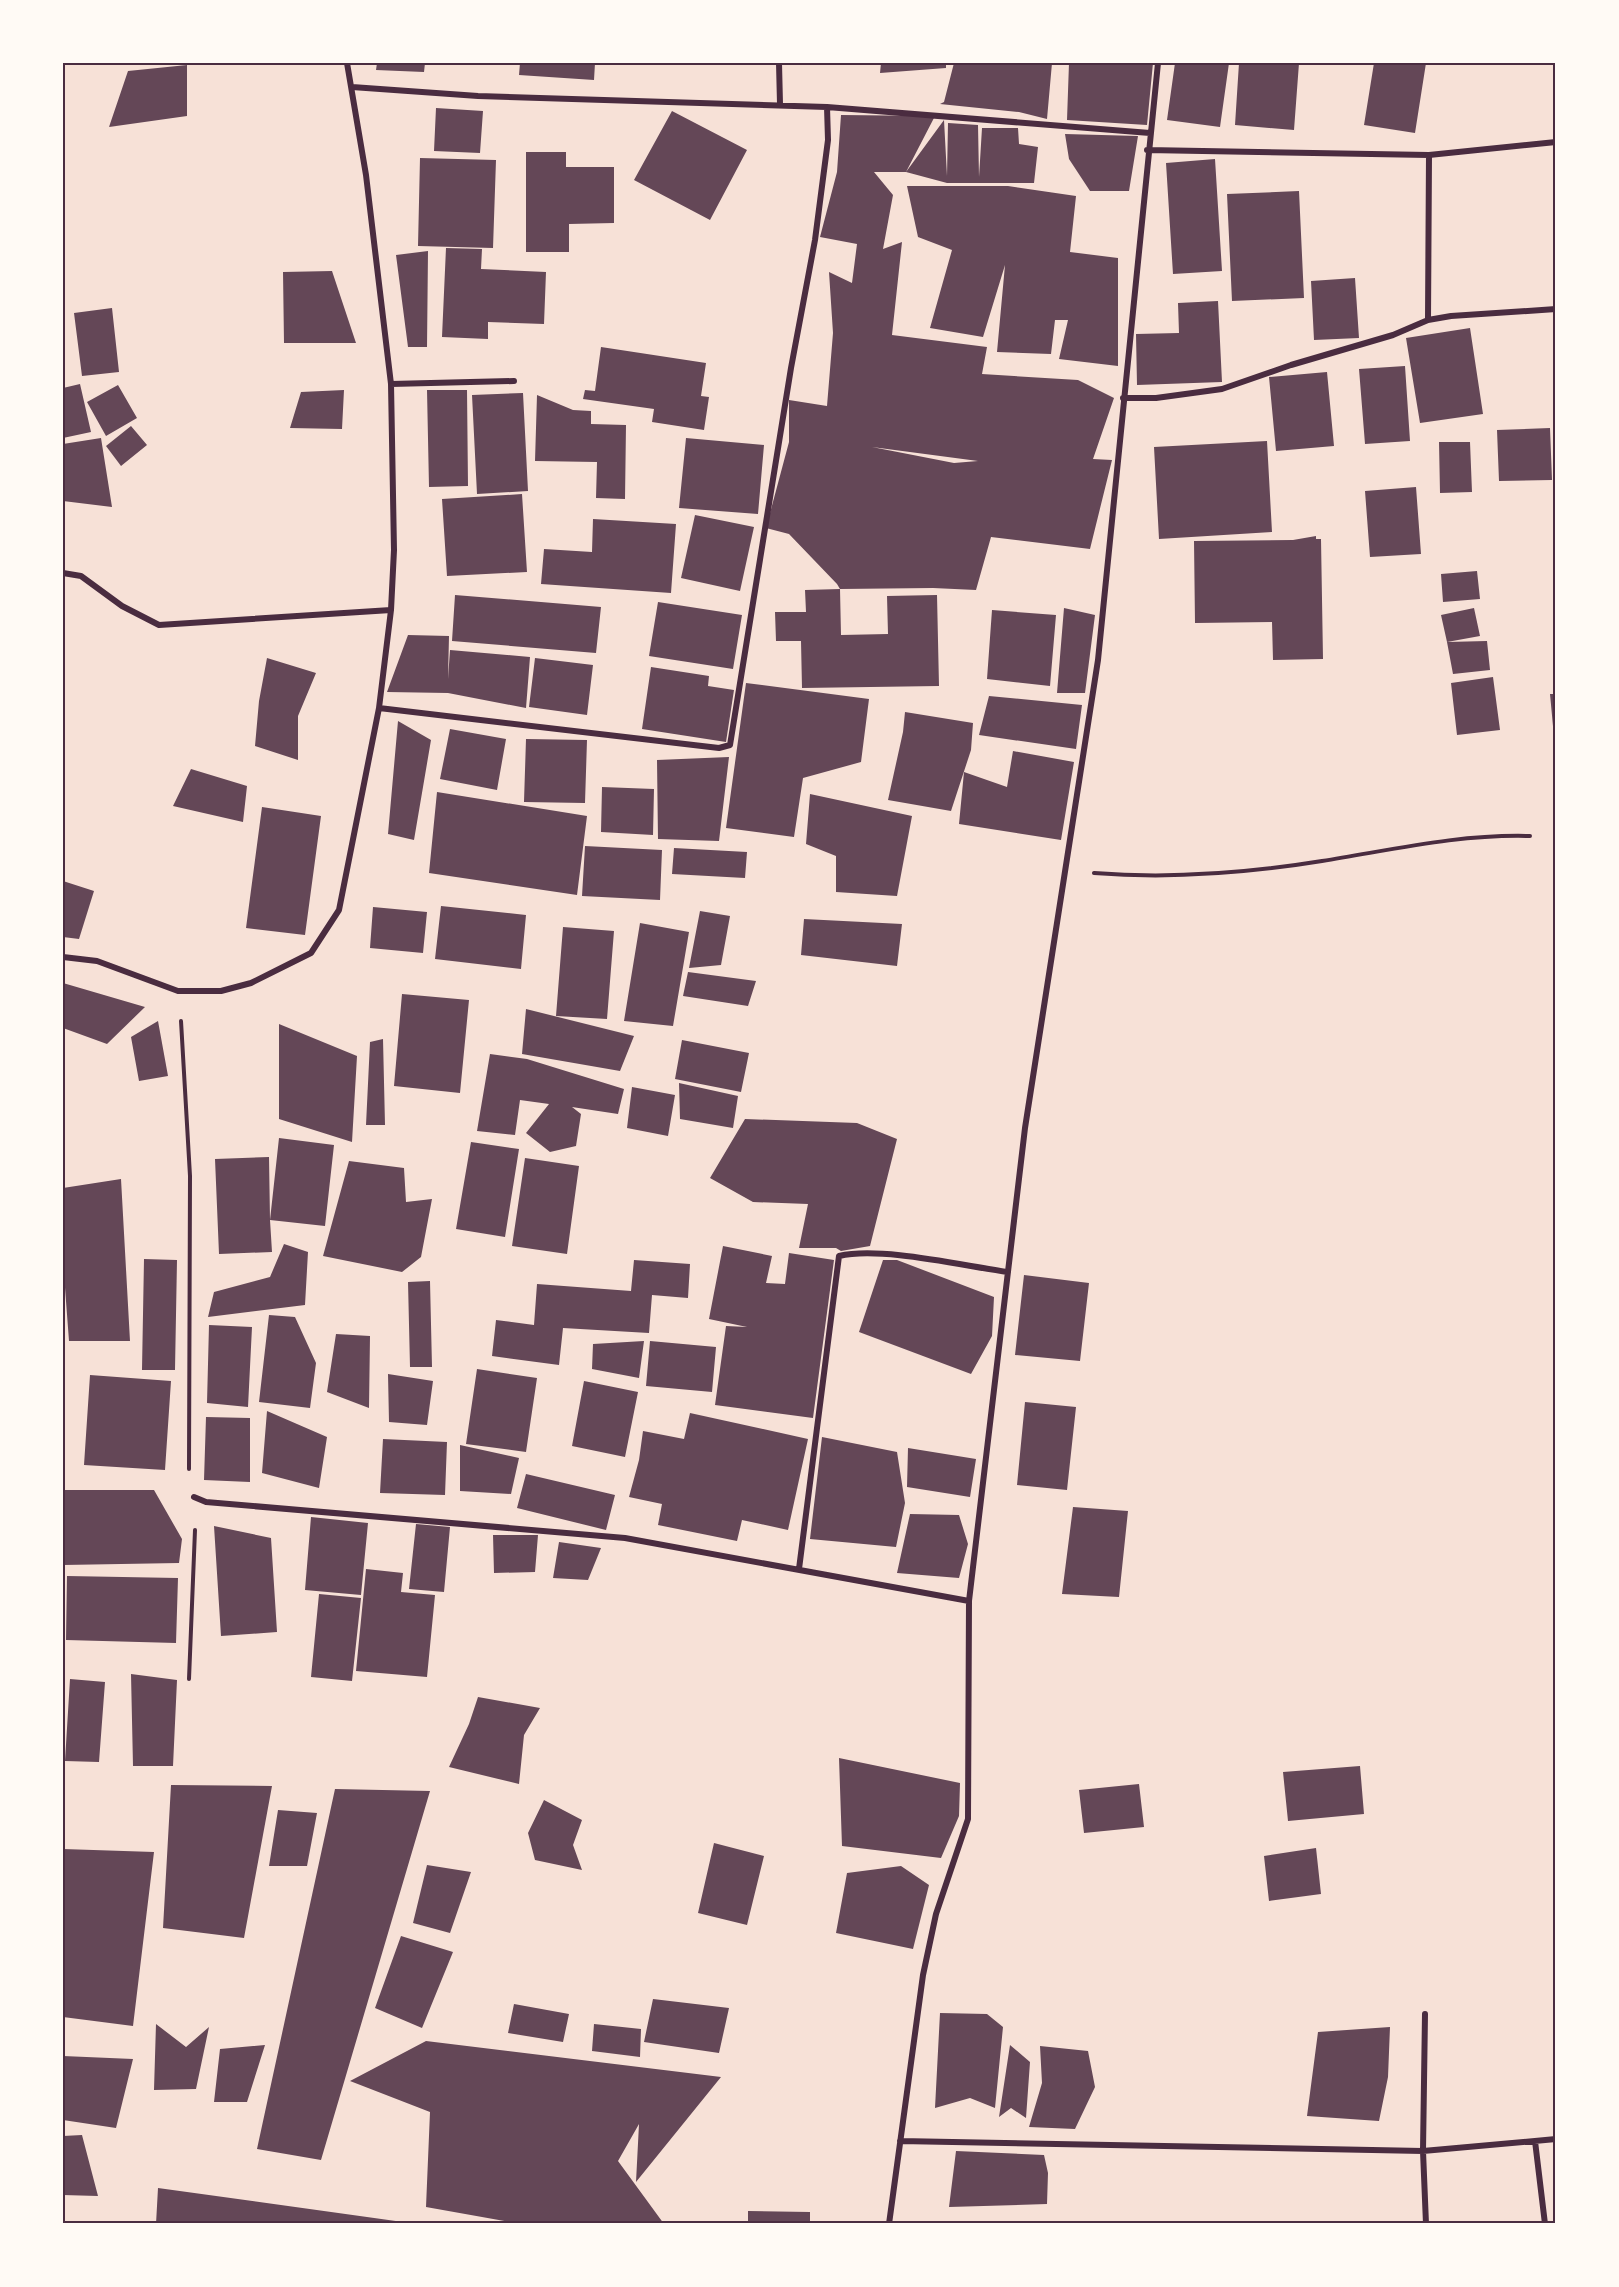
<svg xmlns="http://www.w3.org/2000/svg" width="1619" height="2287" font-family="'Nunito Sans',sans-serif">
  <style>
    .building { fill: #644757; fill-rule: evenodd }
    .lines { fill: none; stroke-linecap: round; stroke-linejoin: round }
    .path { stroke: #4a2c40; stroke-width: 4 }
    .minor { stroke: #4a2c40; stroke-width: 6 }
    .neatline { fill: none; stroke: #4a2c40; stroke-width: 2 }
  </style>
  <rect width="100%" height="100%" fill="#f7e1d7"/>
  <path class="building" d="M 377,63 L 425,63 L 424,72 L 376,70 Z
    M 520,63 L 595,63 L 594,80 L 519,75 Z
    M 881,63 L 946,63 L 946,68 L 880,73 Z
    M 954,63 L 1052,63 L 1047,119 L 1019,112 L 940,104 L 944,102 Z
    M 1069,63 L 1153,63 L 1147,125 L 1067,120 Z
    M 1175,63 L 1229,63 L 1220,127 L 1167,120 Z
    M 1239,63 L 1299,63 L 1294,130 L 1235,125 Z
    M 1374,63 L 1426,63 L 1415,133 L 1364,125 Z
    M 187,65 L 187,116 L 109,127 L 128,71 Z
    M 436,108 L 483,111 L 480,153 L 434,151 Z
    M 672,111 L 747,150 L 710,220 L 634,180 Z
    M 841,115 L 935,116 L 906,172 L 944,120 L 947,176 L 948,123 L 978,125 L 979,177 L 982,128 L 1018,128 L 1019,144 L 1038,147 L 1034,183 L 947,183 L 906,172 L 874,172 L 893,195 L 883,249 L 902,242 L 892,335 L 987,347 L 982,374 L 1078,380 L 1114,398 L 1093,459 L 1112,460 L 1090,549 L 991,537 L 976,590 L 933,588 L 840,589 L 837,584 L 789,534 L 766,528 L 789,442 L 789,400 L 827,406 L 833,333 L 829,272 L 852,283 L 857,244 L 820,237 L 837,172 ZM 872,447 L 978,461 L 954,463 Z
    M 1065,134 L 1138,136 L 1129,191 L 1090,191 L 1069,159 Z
    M 526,152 L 566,152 L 566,167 L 614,167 L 614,223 L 569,224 L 569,252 L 526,252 Z
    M 420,158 L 496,160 L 493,248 L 418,246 Z
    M 1215,159 L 1222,271 L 1173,274 L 1166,163 Z
    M 907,186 L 1008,186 L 1076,196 L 1070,252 L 1118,258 L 1118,366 L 1059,359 L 1068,320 L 1055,320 L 1051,354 L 997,352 L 1005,265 L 983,337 L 930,328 L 952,250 L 918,237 Z
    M 1299,191 L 1304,298 L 1232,301 L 1227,194 Z
    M 1553,241 L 1556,241 L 1556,288 L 1554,288 Z
    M 446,248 L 482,249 L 481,269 L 546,272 L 544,324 L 488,322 L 488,339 L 442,337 Z
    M 428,251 L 427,347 L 408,347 L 396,255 Z
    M 332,271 L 356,343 L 284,343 L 283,272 Z
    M 1355,278 L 1359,338 L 1314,340 L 1311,281 Z
    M 1218,301 L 1222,382 L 1137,385 L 1136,334 L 1179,333 L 1178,303 Z
    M 112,308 L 119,372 L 82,376 L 74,313 Z
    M 1470,328 L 1483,414 L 1420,423 L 1406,338 Z
    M 601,347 L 706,363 L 701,396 L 709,397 L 704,430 L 652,422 L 654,409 L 583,399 L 585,390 L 595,391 Z
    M 1405,366 L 1410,441 L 1365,444 L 1359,369 Z
    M 1327,372 L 1334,446 L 1276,451 L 1269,377 Z
    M 80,384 L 91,432 L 63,438 L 63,388 Z
    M 118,385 L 137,418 L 106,436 L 87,402 Z
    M 344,390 L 342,429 L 290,428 L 301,392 Z
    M 427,390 L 467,390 L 468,486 L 429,487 Z
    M 523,393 L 528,491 L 477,494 L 472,395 Z
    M 537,395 L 573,410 L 591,411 L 591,424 L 626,425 L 625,499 L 596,498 L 597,462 L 535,461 Z
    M 131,426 L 147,445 L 121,466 L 106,446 Z
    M 1550,428 L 1552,480 L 1499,481 L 1497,430 Z
    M 101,438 L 112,507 L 63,501 L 63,444 Z
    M 686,438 L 764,445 L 758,514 L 679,508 Z
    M 1267,441 L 1272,532 L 1159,539 L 1154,447 Z
    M 1439,442 L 1470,442 L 1472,492 L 1440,493 Z
    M 1416,487 L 1421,554 L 1370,557 L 1365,491 Z
    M 522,494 L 527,572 L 447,576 L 442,499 Z
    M 695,515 L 754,527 L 740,591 L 681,578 Z
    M 593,519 L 676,524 L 671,593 L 541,584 L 544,549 L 592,552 Z
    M 1316,536 L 1316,539 L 1321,539 L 1323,659 L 1273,660 L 1272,622 L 1195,623 L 1194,541 L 1293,540 Z
    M 1477,571 L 1480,599 L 1443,602 L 1441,574 Z
    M 840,589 L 841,635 L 888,634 L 887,596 L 937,595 L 939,686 L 802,688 L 801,641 L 776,641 L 775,612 L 806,612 L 805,590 Z
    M 455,595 L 601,607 L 596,653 L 452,641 Z
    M 658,602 L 742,615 L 733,669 L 649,656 Z
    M 1064,608 L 1095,615 L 1085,693 L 1057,693 Z
    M 1474,608 L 1480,636 L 1447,642 L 1441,615 Z
    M 992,610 L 1056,615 L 1050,686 L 987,679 Z
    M 408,635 L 449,636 L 448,679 L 450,650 L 530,657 L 526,708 L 448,693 L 387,692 Z
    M 1487,641 L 1490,670 L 1453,674 L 1447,642 Z
    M 267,658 L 316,673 L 298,716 L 298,760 L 255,746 L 259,701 Z
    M 535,658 L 593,665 L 587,715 L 529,707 Z
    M 651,667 L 709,676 L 708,686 L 734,690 L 726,742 L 642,729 Z
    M 1493,677 L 1500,730 L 1457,735 L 1451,683 Z
    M 746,683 L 869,699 L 861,762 L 803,778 L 794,837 L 726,828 Z
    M 1550,694 L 1556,694 L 1556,737 L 1554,737 Z
    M 989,696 L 1082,705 L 1076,749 L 979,735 Z
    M 905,712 L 973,723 L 971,750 L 951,811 L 888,800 L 903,732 Z
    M 398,721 L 431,740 L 414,840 L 388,834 Z
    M 450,729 L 506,739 L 497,790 L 440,779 Z
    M 526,739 L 587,740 L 585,803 L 524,802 Z
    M 1013,751 L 1074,762 L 1061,840 L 959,824 L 964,772 L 1007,787 Z
    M 729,757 L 719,841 L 658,839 L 657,760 Z
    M 191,769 L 247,786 L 243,822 L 173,806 Z
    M 602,787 L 654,789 L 653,835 L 601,832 Z
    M 437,792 L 587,816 L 577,895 L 429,873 Z
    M 810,794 L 912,816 L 897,896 L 836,892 L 836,856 L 806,844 Z
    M 262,807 L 321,816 L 305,935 L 246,928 Z
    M 585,846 L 662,850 L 660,900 L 582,896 Z
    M 674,848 L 747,852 L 745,878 L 672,874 Z
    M 63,881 L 94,891 L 79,939 L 63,937 Z
    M 441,906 L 526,915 L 521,969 L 435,959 Z
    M 373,907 L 427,912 L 423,953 L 370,948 Z
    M 700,911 L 730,916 L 721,965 L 689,968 Z
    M 804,919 L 902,924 L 897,966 L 801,955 Z
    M 640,923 L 689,932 L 673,1026 L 624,1021 Z
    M 563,927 L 614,931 L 607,1019 L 556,1016 Z
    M 688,972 L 756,981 L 748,1006 L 683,996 Z
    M 63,983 L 145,1007 L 107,1044 L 63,1028 Z
    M 402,994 L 469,1000 L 460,1093 L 394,1086 Z
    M 526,1009 L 634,1036 L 620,1071 L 522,1054 Z
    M 158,1021 L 168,1076 L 139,1081 L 131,1037 Z
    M 279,1024 L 357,1056 L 352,1142 L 279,1119 Z
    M 383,1039 L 385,1125 L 366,1125 L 370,1042 Z
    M 682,1040 L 749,1053 L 741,1092 L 675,1079 Z
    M 490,1054 L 527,1059 L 624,1089 L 618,1114 L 572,1107 L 581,1114 L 576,1146 L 550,1152 L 526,1133 L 549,1104 L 520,1100 L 515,1135 L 477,1131 Z
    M 679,1083 L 738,1096 L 733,1128 L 680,1119 Z
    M 632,1087 L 675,1095 L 668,1136 L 627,1128 Z
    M 745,1119 L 857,1123 L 897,1139 L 870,1246 L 841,1251 L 836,1248 L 799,1248 L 808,1204 L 753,1202 L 710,1178 Z
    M 279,1138 L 334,1145 L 325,1226 L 270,1220 L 272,1252 L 219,1254 L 215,1159 L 269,1157 L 270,1220 Z
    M 471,1142 L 519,1149 L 505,1237 L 456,1229 Z
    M 525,1158 L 579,1166 L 567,1254 L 512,1246 Z
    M 349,1161 L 404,1168 L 406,1202 L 432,1199 L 421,1257 L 402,1272 L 323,1256 Z
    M 121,1179 L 130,1341 L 69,1341 L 63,1261 L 63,1188 Z
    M 284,1244 L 308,1252 L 305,1305 L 208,1317 L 214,1292 L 270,1277 Z
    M 723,1246 L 772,1256 L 766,1283 L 785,1284 L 789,1253 L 834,1260 L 813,1418 L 715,1405 L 726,1326 L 747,1327 L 709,1319 Z
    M 144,1259 L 177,1260 L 175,1370 L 142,1370 Z
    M 634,1260 L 690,1264 L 688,1298 L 652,1295 L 649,1333 L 563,1328 L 559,1365 L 492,1356 L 496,1320 L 534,1325 L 537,1284 L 631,1291 Z
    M 883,1260 L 897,1260 L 994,1297 L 992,1336 L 971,1374 L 859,1332 Z
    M 1024,1275 L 1089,1283 L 1080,1361 L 1015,1355 Z
    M 430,1281 L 432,1367 L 410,1367 L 408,1282 Z
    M 269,1315 L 295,1317 L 316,1363 L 310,1408 L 259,1402 Z
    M 209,1325 L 252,1327 L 248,1407 L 207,1403 Z
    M 336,1334 L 370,1336 L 369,1408 L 327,1392 Z
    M 644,1341 L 639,1378 L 592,1369 L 593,1344 Z
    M 650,1341 L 716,1347 L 712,1392 L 646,1386 Z
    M 477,1369 L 537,1378 L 526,1452 L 466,1444 Z
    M 388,1374 L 433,1381 L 427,1425 L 389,1422 Z
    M 90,1375 L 171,1381 L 165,1470 L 84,1465 Z
    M 584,1381 L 638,1392 L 625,1457 L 572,1446 Z
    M 1025,1402 L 1076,1407 L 1067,1490 L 1017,1485 Z
    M 267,1411 L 327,1437 L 319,1488 L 262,1473 Z
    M 690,1413 L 808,1439 L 788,1530 L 742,1520 L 737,1541 L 658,1525 L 662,1504 L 629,1497 L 639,1460 L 643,1431 L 684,1439 Z
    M 206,1417 L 250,1418 L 250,1482 L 204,1480 Z
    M 822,1437 L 897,1452 L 905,1503 L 896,1547 L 810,1539 Z
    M 383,1439 L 447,1442 L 445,1495 L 380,1493 Z
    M 460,1445 L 519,1458 L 511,1494 L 460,1491 Z
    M 908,1448 L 976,1459 L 970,1497 L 907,1487 Z
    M 526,1474 L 615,1495 L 606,1530 L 517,1508 Z
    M 63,1490 L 154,1490 L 182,1539 L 179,1563 L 63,1565 Z
    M 1073,1507 L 1128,1511 L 1119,1597 L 1062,1594 Z
    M 910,1514 L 959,1515 L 968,1544 L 959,1578 L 897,1573 Z
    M 311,1517 L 368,1523 L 361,1595 L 305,1590 Z
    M 416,1524 L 450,1527 L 444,1592 L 409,1589 Z
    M 214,1526 L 271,1538 L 277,1632 L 221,1636 Z
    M 493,1535 L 538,1535 L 535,1572 L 494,1573 Z
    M 559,1542 L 601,1548 L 588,1580 L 553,1578 Z
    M 366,1569 L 403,1573 L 401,1592 L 435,1595 L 427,1677 L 356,1671 Z
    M 67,1576 L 178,1578 L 176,1643 L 66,1640 Z
    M 319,1594 L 361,1598 L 352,1681 L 311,1677 Z
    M 131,1674 L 177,1680 L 173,1766 L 133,1766 Z
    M 70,1679 L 105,1682 L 99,1762 L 65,1761 Z
    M 478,1697 L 540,1708 L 524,1735 L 519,1784 L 449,1767 L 469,1724 Z
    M 839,1758 L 960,1783 L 959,1816 L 941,1858 L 842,1846 Z
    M 1360,1766 L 1364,1814 L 1288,1821 L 1283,1772 Z
    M 1139,1784 L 1144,1827 L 1084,1833 L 1079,1790 Z
    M 171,1785 L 272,1786 L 244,1938 L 163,1928 Z
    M 335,1789 L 430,1791 L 321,2160 L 257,2149 Z
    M 544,1800 L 582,1820 L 573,1845 L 582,1870 L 535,1860 L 528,1833 Z
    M 278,1810 L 317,1813 L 307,1866 L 269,1866 Z
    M 714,1843 L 764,1856 L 747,1925 L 698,1913 Z
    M 1316,1848 L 1321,1894 L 1269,1901 L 1264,1856 Z
    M 63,1849 L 154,1852 L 133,2026 L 63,2017 Z
    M 427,1865 L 471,1872 L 450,1933 L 413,1923 Z
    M 901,1866 L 929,1885 L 913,1949 L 836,1933 L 847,1873 Z
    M 401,1936 L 453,1952 L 422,2028 L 375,2008 Z
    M 653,1999 L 729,2008 L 719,2053 L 644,2042 Z
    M 514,2004 L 569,2014 L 563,2042 L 508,2033 Z
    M 940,2013 L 987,2014 L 1003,2027 L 995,2108 L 970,2098 L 935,2108 Z
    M 156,2024 L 186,2047 L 209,2027 L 196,2089 L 154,2090 Z
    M 594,2024 L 641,2029 L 640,2057 L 592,2051 Z
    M 1390,2027 L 1388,2077 L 1379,2121 L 1307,2116 L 1318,2032 Z
    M 426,2041 L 721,2077 L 636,2182 L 639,2124 L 618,2161 L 664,2224 L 522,2224 L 426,2207 L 430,2112 L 350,2081 Z
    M 265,2045 L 247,2102 L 214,2102 L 220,2049 Z
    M 1010,2045 L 1030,2062 L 1026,2118 L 1011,2108 L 999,2117 Z
    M 1040,2046 L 1088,2051 L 1095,2087 L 1075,2129 L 1029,2127 L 1042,2083 Z
    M 63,2056 L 133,2059 L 116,2128 L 63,2120 Z
    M 82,2135 L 98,2196 L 63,2195 L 63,2136 Z
    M 956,2151 L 1044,2155 L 1048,2173 L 1047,2204 L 949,2207 Z
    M 158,2188 L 410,2223 L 410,2224 L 156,2224 Z
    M 748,2211 L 810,2212 L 810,2224 L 748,2224 Z"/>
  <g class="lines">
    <path class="path" d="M 1094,873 C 1169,879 1248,873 1322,861 C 1392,850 1458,834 1530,836
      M 181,1021 L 190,1176 L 189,1469
      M 189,1679 L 195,1530"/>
    <path class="minor" d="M 779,63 L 780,104
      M 352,87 L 478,96 L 827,107 L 828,140 L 815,240 L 791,368 L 730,745 L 719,748 L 379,708
      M 827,107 L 1150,133
      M 1147,150 L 1429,155 L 1428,320 L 1451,316 L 1556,309
      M 1429,155 L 1556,142
      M 391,384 L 514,381
      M 1123,398 L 1156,398 L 1222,389 L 1291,365 L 1393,335 L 1428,320
      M 63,573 L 81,576 L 122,606 L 159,625 L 391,610
      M 63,957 L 97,961 L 178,991 L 221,991 L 251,983 L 311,953 L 339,910 L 379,708 L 391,610 L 394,550 L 391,384 L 366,175 L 347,63
      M 194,1497 L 206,1502 L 625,1538 L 969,1601
      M 799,1569 L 839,1256 C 880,1246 964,1266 1008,1272
      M 1425,2014 L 1423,2151 L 1426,2224
      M 900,2141 L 1423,2151 L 1556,2139
      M 1535,2141 L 1545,2224
      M 889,2224 L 923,1975 L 936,1914 L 968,1819 L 969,1601 L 1025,1128 L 1098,660 L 1158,63"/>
  </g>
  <rect width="1619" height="2287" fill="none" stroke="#fffaf5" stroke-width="129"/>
  <rect x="64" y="64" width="1490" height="2158" class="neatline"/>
</svg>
